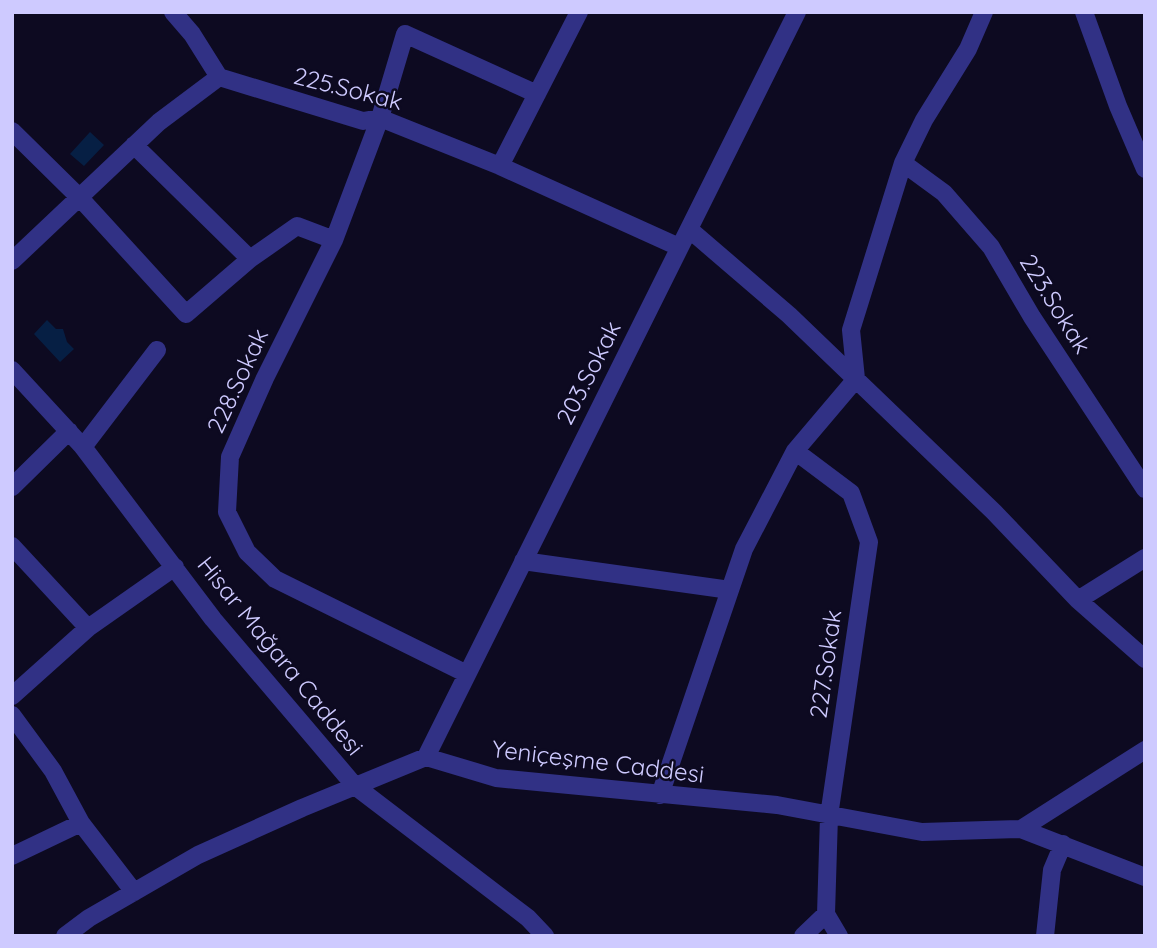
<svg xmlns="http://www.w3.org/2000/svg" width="1157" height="948" font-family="Quicksand,sans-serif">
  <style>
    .water { fill: #061f44 }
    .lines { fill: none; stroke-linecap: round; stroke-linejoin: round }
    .street { stroke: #313185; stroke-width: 18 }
    .labels { text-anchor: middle; stroke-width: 5; stroke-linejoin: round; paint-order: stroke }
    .street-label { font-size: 24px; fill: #cecaff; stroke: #0d0a21 }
  </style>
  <rect width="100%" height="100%" fill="#0d0a21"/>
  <path class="water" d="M 90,132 L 104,145 L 84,166 L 70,154 Z
    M 47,320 L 56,329 L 63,329 L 67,342 L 74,349 L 60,362 L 34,334 Z"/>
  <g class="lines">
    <path class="street" d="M 173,12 L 192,34 L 219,77
      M 1084,12 L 1118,106 L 1145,169
      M 12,131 L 80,198 L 186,314 L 250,259 L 134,145
      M 903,163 L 944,193 L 991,247 L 1032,317 L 1145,489
      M 500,166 L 579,12
      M 689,229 L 789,315 L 994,512 L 1078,600 L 1145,659
      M 250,259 L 297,226 L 334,240
      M 12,261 L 159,122 L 219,77 L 363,121 L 380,118 L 500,166 L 679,247
      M 12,370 L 83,447 L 213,619 L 355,786 L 528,918 L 545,936
      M 83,447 L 157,350
      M 795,451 L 851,493 L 869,542 L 829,816 L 826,914
      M 12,487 L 69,431
      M 12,546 L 88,628
      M 523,561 L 730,590
      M 1078,600 L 1145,558
      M 467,674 L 275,579 L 247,552 L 227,512 L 230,457 L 265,378 L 334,240 L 380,118 L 405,34 L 537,94
      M 12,696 L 88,628 L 175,567
      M 12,715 L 53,771 L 81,823 L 134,892
      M 426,757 L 797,12
      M 660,795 L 744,549 L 795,451 L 856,379 L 851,330 L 903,163 L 924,120 L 968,49 L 984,12
      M 1021,829 L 1145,877
      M 12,856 L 81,823
      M 826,914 L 839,936
      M 65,936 L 89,918 L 198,855 L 302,808 L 426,757 L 496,778 L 777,805 L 922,832 L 1021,829 L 1145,750
      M 803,936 L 826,914
      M 1045,936 L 1052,870 L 1063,844"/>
  </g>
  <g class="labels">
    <g class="street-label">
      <text transform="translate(348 89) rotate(14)" y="8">225.Sokak</text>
      <text transform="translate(1055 304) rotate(58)" y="8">223.Sokak</text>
      <text transform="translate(589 373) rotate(-63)" y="8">203.Sokak</text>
      <text transform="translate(238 381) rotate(-65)" y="8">228.Sokak</text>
      <text transform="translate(280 656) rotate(51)" y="8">Hisar Mağara Caddesi</text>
      <text transform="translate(826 664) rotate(-82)" y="8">227.Sokak</text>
      <text transform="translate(598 762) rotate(7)" y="8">Yeniçeşme Caddesi</text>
    </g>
  </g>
  <rect width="1157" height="948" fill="none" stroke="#cecaff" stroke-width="28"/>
</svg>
